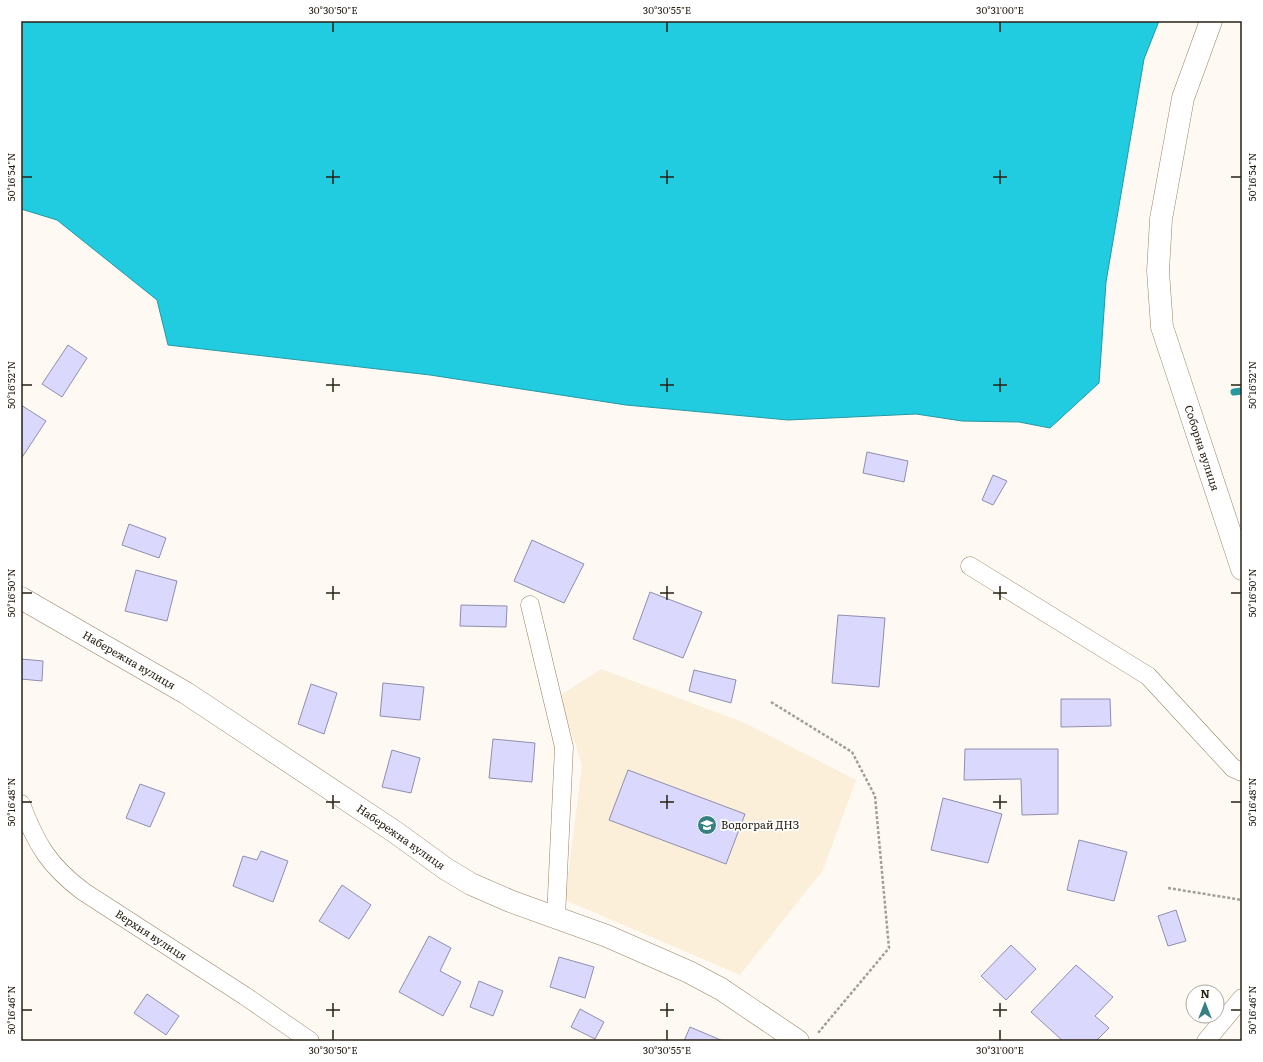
<svg xmlns="http://www.w3.org/2000/svg" width="1263" height="1062" font-family="Literata,serif">
  <style>
    .education { fill: #fbefda }
    .water { fill: #22cce0; stroke: #2498a3 }
    .lines { fill: none; stroke-linecap: round; stroke-linejoin: round }
    .stream { stroke: #2498a3; stroke-width: 7 }
    .building { fill: #dad8fd; stroke: #908dae }
    .street-casing { stroke: #978265; stroke-width: 19 }
    .secondary-casing { stroke: #978265; stroke-width: 23 }
    .path { stroke: #a49d95; stroke-width: 2.5; stroke-dasharray: 3 2; stroke-linecap: butt }
    .street { stroke: #fff; stroke-width: 18 }
    .secondary { stroke: #fff; stroke-width: 22 }
    .ticks { fill: none; stroke: #292015; stroke-width: 1.5 }
    .labels { text-anchor: middle; stroke-width: 3.5; stroke-linejoin: round; paint-order: stroke }
    .street-label { font-size: 11px; fill: #292015; stroke: #fff }
    .poi-label { font-size: 11px; fill: #292015; stroke: #fff; text-anchor: start }
    .neatline { fill: none; stroke: #292015; stroke-width: 1.5 }
    .ticks-label { font-size: 10px; text-anchor: middle; fill: #292015 }
  </style>
  <rect width="100%" height="100%" fill="#fefaf3"/>
  <path class="education" d="M 601,669 L 745,723 L 856,780 L 823,870 L 740,975 L 565,900 L 582,765 L 559,696 Z"/>
  <path class="water" d="M 21,21 L 1159,21 L 1144,59 L 1106,282 L 1099,383 L 1050,428 L 1019,422 L 962,421 L 916,414 L 788,420 L 626,405 L 430,375 L 168,345 L 157,300 L 57,220 L 21,209 Z"/>
  <g class="lines">
    <path class="stream" d="M 1234,392 L 1242,391"/>
  </g>
  <path class="building" d="M 68,345 L 87,358 L 62,397 L 42,384 Z
    M 21,405 L 46,421 L 21,459 Z
    M 867,452 L 908,461 L 904,482 L 863,473 Z
    M 993,475 L 1007,481 L 993,505 L 982,500 Z
    M 129,524 L 166,538 L 159,558 L 122,545 Z
    M 532,540 L 584,564 L 564,603 L 514,581 Z
    M 136,570 L 177,581 L 167,621 L 125,611 Z
    M 650,592 L 702,612 L 683,658 L 633,639 Z
    M 461,605 L 507,606 L 506,627 L 460,626 Z
    M 838,615 L 885,618 L 879,687 L 832,683 Z
    M 21,659 L 43,661 L 42,681 L 21,679 Z
    M 694,670 L 736,680 L 731,703 L 689,691 Z
    M 383,683 L 424,687 L 420,720 L 380,716 Z
    M 311,684 L 337,693 L 324,734 L 298,724 Z
    M 1061,699 L 1110,699 L 1111,726 L 1061,727 Z
    M 493,739 L 535,743 L 532,782 L 489,778 Z
    M 965,749 L 1058,749 L 1058,814 L 1022,815 L 1021,779 L 964,780 Z
    M 392,750 L 420,758 L 411,793 L 382,787 Z
    M 628,770 L 745,814 L 726,864 L 609,820 Z
    M 140,784 L 165,793 L 150,827 L 126,818 Z
    M 943,798 L 1002,814 L 988,863 L 931,850 Z
    M 1079,840 L 1127,852 L 1114,901 L 1067,890 Z
    M 261,851 L 288,861 L 273,902 L 233,886 L 243,856 L 257,860 Z
    M 342,885 L 371,905 L 349,939 L 319,921 Z
    M 1176,910 L 1186,941 L 1168,946 L 1158,916 Z
    M 429,936 L 451,948 L 440,971 L 461,982 L 443,1016 L 399,992 Z
    M 1011,945 L 1036,969 L 1006,1000 L 981,976 Z
    M 559,957 L 594,967 L 585,998 L 550,987 Z
    M 1076,965 L 1113,997 L 1095,1016 L 1109,1028 L 1096,1041 L 1063,1041 L 1031,1012 Z
    M 479,981 L 503,991 L 493,1016 L 470,1007 Z
    M 147,994 L 179,1016 L 166,1035 L 134,1013 Z
    M 580,1009 L 604,1022 L 595,1039 L 571,1027 Z
    M 690,1027 L 723,1041 L 684,1041 Z"/>
  <g class="lines">
    <defs>
      <path id="street" d="M 970,566 L 1148,676 L 1233,768 L 1242,772
        M 530,605 L 564,747 L 556,917
        M 21,804 C 36,844 49,866 84,892 L 245,996 L 310,1041
        M 1206,1041 L 1242,998"/>
      <path id="secondary" d="M 1211,21 L 1183,98 L 1161,219 L 1158,271 L 1162,327 L 1242,569
        M 21,598 L 186,693 L 395,832 L 446,869 L 471,884 L 510,901 L 607,936 L 689,972 L 721,989 L 798,1041"/>
    </defs>
    <use href="#street" class="street-casing"/>
    <use href="#secondary" class="secondary-casing"/>
    <path class="path" d="M 771,702 L 852,752 L 875,796 L 889,948 L 818,1033
      M 1168,888 L 1242,900"/>
    <use href="#street" class="street"/>
    <use href="#secondary" class="secondary"/>
  </g>
  <path class="ticks" d="M 333,22 L 333,32M 667,22 L 667,32M 1000,22 L 1000,32M 333,170 L 333,184M 667,170 L 667,184M 1000,170 L 1000,184M 22,177 L 32,177M 326,177 L 340,177M 660,177 L 674,177M 993,177 L 1007,177M 1231,177 L 1241,177M 333,378 L 333,392M 667,378 L 667,392M 1000,378 L 1000,392M 22,385 L 32,385M 326,385 L 340,385M 660,385 L 674,385M 993,385 L 1007,385M 1231,385 L 1241,385M 333,586 L 333,600M 667,586 L 667,600M 1000,586 L 1000,600M 22,593 L 32,593M 326,593 L 340,593M 660,593 L 674,593M 993,593 L 1007,593M 1231,593 L 1241,593M 333,795 L 333,809M 667,795 L 667,809M 1000,795 L 1000,809M 22,802 L 32,802M 326,802 L 340,802M 660,802 L 674,802M 993,802 L 1007,802M 1231,802 L 1241,802M 333,1003 L 333,1017M 667,1003 L 667,1017M 1000,1003 L 1000,1017M 22,1010 L 32,1010M 326,1010 L 340,1010M 660,1010 L 674,1010M 993,1010 L 1007,1010M 1231,1010 L 1241,1010M 333,1030 L 333,1040M 667,1030 L 667,1040M 1000,1030 L 1000,1040"/>
  <defs>
    <symbol id="school-disc" viewBox="-11 -11 22 22"><circle r="9.5" fill="#367f82" stroke="#fff"/><path d="M0-5L7-2L0 1L-7-2ZM-4 1L0 2.5L4 1V4Q0 6-4 4Z" fill="#fff"/></symbol>
  </defs>
  <g fill-rule="evenodd">
    <use href="#school-disc" x="696" y="814" width="22" height="22"/>
  </g>
  <g class="labels">
    <g class="street-label">
      <text transform="translate(1202 448) rotate(72)" y="4">Соборна вулиця</text>
      <text transform="translate(129 660) rotate(30)" y="4">Набережна вулиця</text>
      <text transform="translate(401 837) rotate(35)" y="4">Набережна вулиця</text>
      <text transform="translate(151 935) rotate(33)" y="4">Верхня вулиця</text>
    </g>
    <g class="poi-label">
      <text x="721" y="829">Водограй ДНЗ</text>
    </g>
  </g>
  <rect width="1263" height="1062" fill="none" stroke="#ffffff" stroke-width="44"/>
  <g transform="translate(1205 1004)"><circle r="19" fill="#ffffff" stroke="#a9a6a1"/>
  <path d="M0-3L7 15L0 10L-7 15Z" fill="#367f82"/>
  <text y="-6" font-size="11" font-weight="bold" text-anchor="middle" fill="#292015">N</text>
  </g>
  <rect x="22" y="22" width="1219" height="1018" class="neatline"/>
  <g class="ticks-label">
    <text x="333" y="14">30°30'50"E</text>
    <text x="667" y="14">30°30'55"E</text>
    <text x="1000" y="14">30°31'00"E</text>
    <text transform="translate(11 177) rotate(-90)" y="4">50°16'54"N</text>
    <text transform="translate(1252 177) rotate(-90)" y="4">50°16'54"N</text>
    <text transform="translate(11 385) rotate(-90)" y="4">50°16'52"N</text>
    <text transform="translate(1252 385) rotate(-90)" y="4">50°16'52"N</text>
    <text transform="translate(11 593) rotate(-90)" y="4">50°16'50"N</text>
    <text transform="translate(1252 593) rotate(-90)" y="4">50°16'50"N</text>
    <text transform="translate(11 802) rotate(-90)" y="4">50°16'48"N</text>
    <text transform="translate(1252 802) rotate(-90)" y="4">50°16'48"N</text>
    <text transform="translate(11 1010) rotate(-90)" y="4">50°16'46"N</text>
    <text transform="translate(1252 1010) rotate(-90)" y="4">50°16'46"N</text>
    <text x="333" y="1054">30°30'50"E</text>
    <text x="667" y="1054">30°30'55"E</text>
    <text x="1000" y="1054">30°31'00"E</text>
  </g>
</svg>
